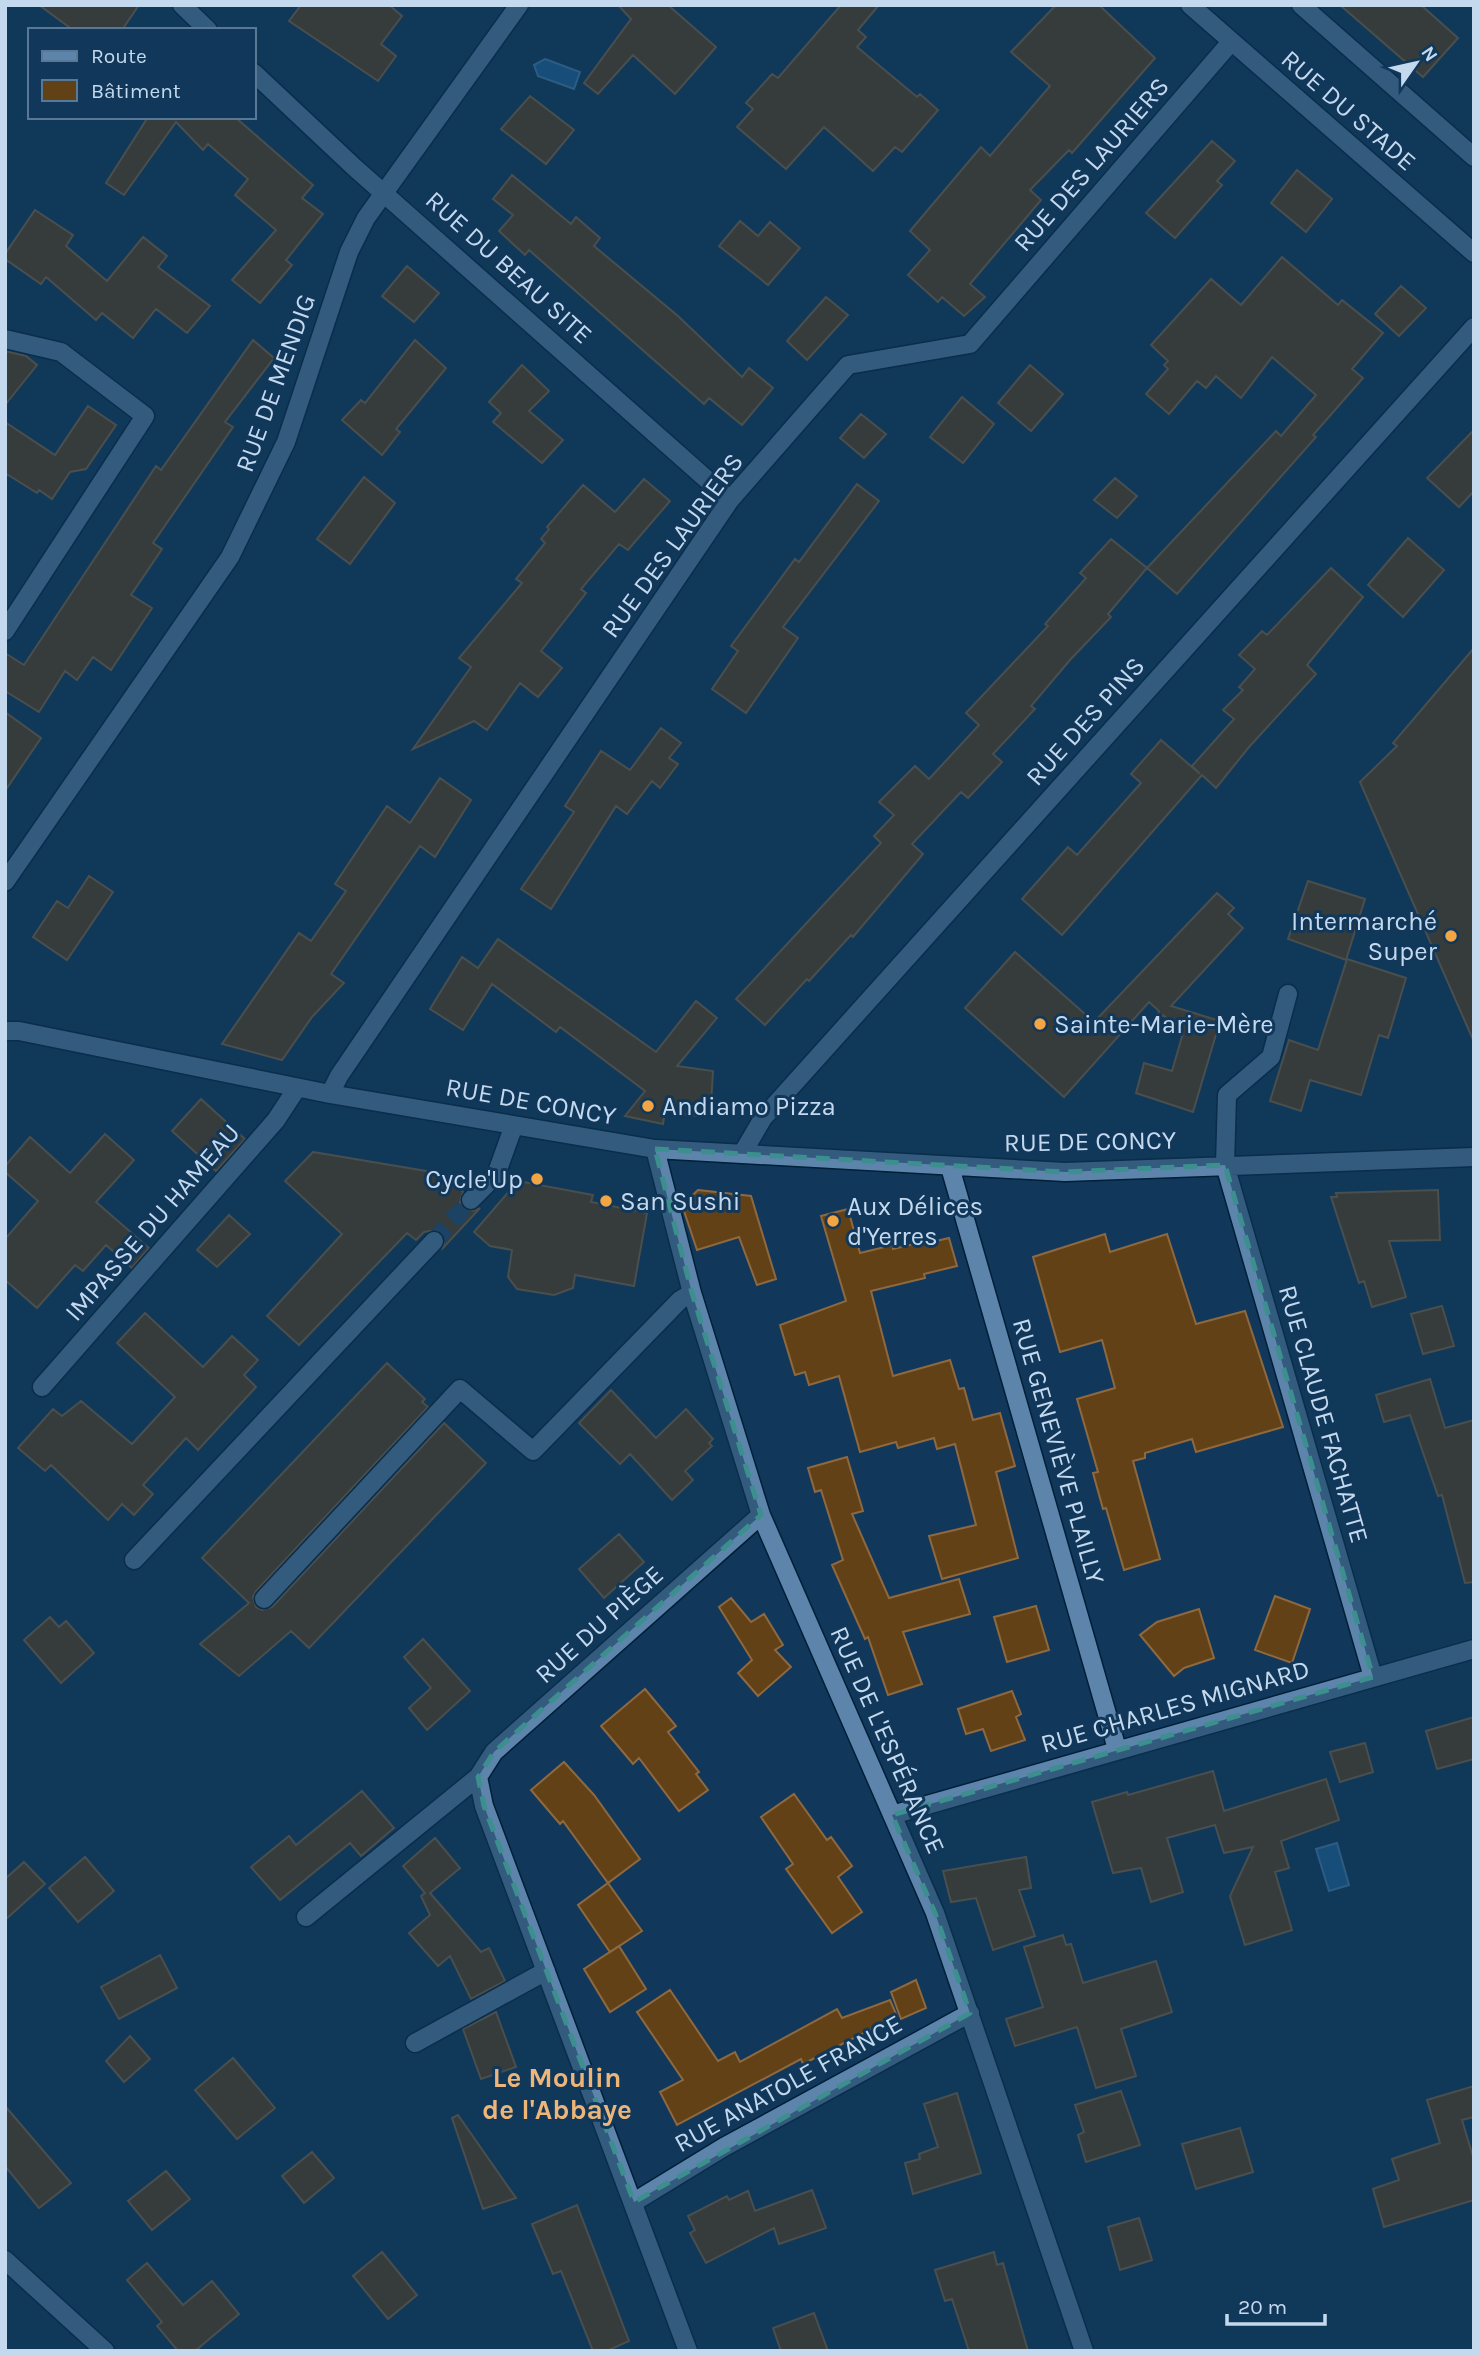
<svg xmlns="http://www.w3.org/2000/svg" width="1479" height="2356" font-family="Karla,sans-serif">
  <style>
    .water { fill: #1f66a0; stroke: #5088b7; stroke-width: 2 }
    .building { fill: #634117; stroke: #8e6940; stroke-width: 2 }
    .lines { fill: none; stroke-linecap: round; stroke-linejoin: round }
    .minor-tunnel { stroke: #2c5070; stroke-width: 18; stroke-dasharray: 18 9; stroke-linecap: butt }
    .minor-casing { stroke: #021f38; stroke-width: 21 }
    .minor { stroke: #5d85ac; stroke-width: 18 }
    .marked { fill: none; stroke: #3c8f8e; stroke-width: 5; stroke-dasharray: 14 9; stroke-linejoin: round }
    .poi-dot { fill: #f3a443; stroke: #11385a; stroke-width: 2.5 }
    .labels { text-anchor: middle; stroke-width: 6; stroke-linejoin: round; paint-order: stroke }
    .street-label { font-size: 26px; fill: #c4d9ee; stroke: #11385a }
    .poi-label { font-size: 26px; fill: #c4d9ee; stroke: #11385a; text-anchor: start }
    .neighbourhood-label { font-size: 28px; font-weight: bold; fill: #ecb579; stroke: #11385a }
  </style>
  <rect width="100%" height="100%" fill="#11385a"/>
  <path class="water" d="M 545,59 L 580,72 L 574,89 L 538,76 L 534,65 Z
    M 1337,1843 L 1349,1885 L 1329,1891 L 1316,1849 Z"/>
  <path class="building" d="M 39,5 L 139,5 L 122,30 L 73,30 Z
    M 301,5 L 389,5 L 402,16 L 381,44 L 396,56 L 378,81 L 289,21 Z
    M 618,5 L 668,5 L 716,47 L 675,94 L 633,55 L 598,94 L 584,83 L 631,19 Z
    M 841,5 L 879,5 L 858,30 L 866,37 L 857,47 L 917,97 L 920,94 L 938,110 L 902,152 L 895,147 L 873,171 L 824,127 L 786,169 L 737,127 L 753,109 L 746,103 L 772,74 L 778,78 Z
    M 1056,5 L 1099,5 L 1155,58 L 1072,153 L 1069,150 L 1030,190 L 1041,200 L 970,284 L 985,297 L 964,316 L 942,297 L 938,302 L 908,275 L 930,250 L 910,231 L 981,147 L 990,156 L 1050,86 L 1011,52 Z
    M 1340,5 L 1421,5 L 1458,38 L 1423,77 Z
    M 530,96 L 574,130 L 546,164 L 501,129 Z
    M 148,117 L 235,117 L 313,185 L 302,198 L 323,214 L 286,260 L 292,265 L 260,303 L 232,280 L 276,230 L 235,195 L 248,179 L 208,144 L 203,150 L 176,122 L 124,195 L 106,183 Z
    M 1212,141 L 1235,161 L 1217,181 L 1222,185 L 1175,238 L 1146,213 Z
    M 1297,170 L 1332,199 L 1306,232 L 1271,203 Z
    M 512,175 L 571,224 L 576,217 L 600,238 L 594,246 L 678,316 L 742,377 L 749,368 L 773,388 L 742,425 L 709,398 L 704,404 L 529,250 L 525,255 L 499,231 L 513,215 L 493,199 Z
    M 35,210 L 73,235 L 66,246 L 107,281 L 143,237 L 167,256 L 158,267 L 210,306 L 187,333 L 156,309 L 133,338 L 102,313 L 96,320 L 46,277 L 41,284 L 5,259 L 5,254 Z
    M 740,221 L 758,236 L 770,222 L 800,248 L 768,285 L 719,246 Z
    M 1282,257 L 1338,305 L 1342,300 L 1383,333 L 1352,369 L 1363,378 L 1313,435 L 1316,437 L 1177,594 L 1147,568 L 1276,431 L 1281,436 L 1316,395 L 1272,357 L 1241,398 L 1216,376 L 1206,388 L 1197,381 L 1169,414 L 1146,394 L 1168,369 L 1164,365 L 1168,361 L 1151,345 L 1211,279 L 1241,305 Z
    M 407,266 L 439,293 L 414,322 L 382,296 Z
    M 1401,286 L 1426,308 L 1399,336 L 1375,314 Z
    M 826,297 L 848,315 L 807,360 L 787,341 Z
    M 253,340 L 274,358 L 225,422 L 233,427 L 153,543 L 162,549 L 131,595 L 152,608 L 111,670 L 93,657 L 77,680 L 65,671 L 39,712 L 5,691 L 5,653 L 24,665 L 156,466 L 161,470 Z
    M 415,340 L 446,368 L 396,429 L 400,432 L 382,455 L 342,420 L 361,400 L 365,403 Z
    M 5,351 L 26,356 L 37,365 L 5,405 Z
    M 522,365 L 549,391 L 529,411 L 563,440 L 542,463 L 493,422 L 501,413 L 489,402 Z
    M 1030,365 L 1063,394 L 1031,431 L 998,403 Z
    M 962,397 L 994,424 L 963,463 L 930,437 Z
    M 88,406 L 116,425 L 86,469 L 70,472 L 52,499 L 39,490 L 37,493 L 5,473 L 5,422 L 55,455 Z
    M 861,414 L 886,434 L 864,458 L 840,438 Z
    M 1474,430 L 1474,491 L 1459,507 L 1427,478 Z
    M 364,477 L 395,503 L 350,564 L 317,539 Z
    M 1115,478 L 1137,496 L 1117,518 L 1094,500 Z
    M 644,479 L 670,501 L 628,550 L 619,544 L 581,589 L 586,593 L 541,651 L 562,668 L 538,697 L 520,683 L 487,730 L 474,721 L 413,749 L 471,667 L 459,658 L 522,583 L 516,579 L 545,543 L 541,539 L 549,529 L 547,527 L 583,485 L 615,512 Z
    M 857,484 L 879,501 L 783,627 L 798,638 L 746,713 L 712,689 L 738,651 L 731,646 L 795,559 L 799,562 Z
    M 1408,538 L 1444,570 L 1403,617 L 1368,585 Z
    M 1111,539 L 1147,568 L 1108,614 L 1111,617 L 1070,660 L 1031,706 L 1035,709 L 993,754 L 1002,762 L 968,798 L 961,792 L 912,844 L 923,854 L 853,937 L 851,935 L 809,981 L 807,979 L 765,1025 L 736,999 L 881,843 L 874,836 L 894,815 L 879,802 L 915,766 L 929,779 L 979,725 L 966,713 L 1048,626 L 1045,624 L 1086,578 L 1080,573 Z
    M 1331,568 L 1363,597 L 1307,665 L 1316,674 L 1249,747 L 1216,788 L 1202,775 L 1062,935 L 1022,899 L 1068,847 L 1077,855 L 1141,783 L 1131,774 L 1161,740 L 1200,774 L 1192,766 L 1234,719 L 1223,710 L 1243,690 L 1239,687 L 1255,669 L 1239,655 L 1262,631 L 1267,635 Z
    M 1474,648 L 1474,1042 L 1360,782 L 1397,746 L 1393,743 Z
    M 5,712 L 41,738 L 5,791 Z
    M 661,728 L 681,743 L 669,758 L 678,764 L 660,788 L 652,781 L 627,814 L 616,806 L 551,909 L 521,889 L 574,812 L 565,806 L 601,751 L 630,770 Z
    M 440,778 L 471,800 L 435,857 L 420,846 L 331,974 L 344,983 L 312,1017 L 282,1060 L 222,1044 L 299,933 L 311,941 L 346,891 L 335,884 L 387,806 L 410,823 Z
    M 89,876 L 113,892 L 67,960 L 33,937 L 57,901 L 68,908 Z
    M 1308,881 L 1365,899 L 1346,960 L 1288,939 Z
    M 1217,893 L 1234,908 L 1228,914 L 1243,928 L 1171,1006 L 1220,1021 L 1193,1112 L 1136,1093 L 1144,1063 L 1172,1071 L 1183,1033 L 1163,1015 L 1156,1022 L 1159,1011 L 1149,1002 L 1064,1097 L 965,1008 L 1015,952 L 1094,1022 Z
    M 498,939 L 656,1052 L 696,1001 L 717,1018 L 677,1066 L 713,1071 L 711,1105 L 696,1116 L 665,1111 L 663,1124 L 625,1116 L 645,1091 L 560,1027 L 556,1032 L 492,984 L 463,1030 L 430,1009 L 462,957 L 478,968 Z
    M 1347,959 L 1406,978 L 1388,1038 L 1379,1035 L 1361,1095 L 1310,1080 L 1301,1111 L 1270,1101 L 1289,1040 L 1318,1050 Z
    M 201,1099 L 245,1139 L 216,1171 L 172,1131 Z
    M 105,1134 L 134,1160 L 96,1202 L 149,1248 L 132,1268 L 106,1245 L 83,1271 L 75,1265 L 37,1308 L 5,1280 L 5,1239 L 38,1201 L 5,1172 L 5,1166 L 30,1137 L 70,1173 Z
    M 313,1152 L 444,1174 L 463,1192 L 460,1202 L 464,1208 L 473,1211 L 480,1208 L 443,1248 L 445,1238 L 437,1230 L 424,1232 L 416,1240 L 407,1233 L 299,1345 L 267,1316 L 342,1234 L 285,1181 Z
    M 518,1181 L 593,1195 L 591,1202 L 647,1213 L 634,1286 L 575,1275 L 573,1288 L 554,1295 L 517,1289 L 508,1277 L 512,1250 L 490,1246 L 474,1232 Z
    M 698,1190 L 751,1196 L 776,1279 L 757,1285 L 739,1237 L 697,1250 L 682,1205 Z
    M 1438,1190 L 1440,1240 L 1389,1241 L 1406,1297 L 1372,1307 L 1364,1281 L 1359,1283 L 1331,1197 L 1337,1197 L 1336,1193 Z
    M 848,1209 L 860,1253 L 893,1245 L 893,1249 L 914,1244 L 915,1246 L 949,1238 L 957,1266 L 924,1274 L 925,1278 L 871,1291 L 893,1376 L 950,1360 L 959,1389 L 964,1388 L 973,1420 L 1000,1413 L 1015,1466 L 996,1472 L 1018,1558 L 942,1579 L 929,1536 L 976,1525 L 955,1444 L 937,1449 L 934,1438 L 898,1448 L 896,1442 L 860,1452 L 839,1376 L 809,1385 L 805,1372 L 795,1375 L 780,1325 L 846,1301 L 821,1216 Z
    M 229,1215 L 250,1234 L 217,1267 L 197,1250 Z
    M 1105,1234 L 1110,1252 L 1167,1234 L 1196,1324 L 1245,1311 L 1283,1427 L 1196,1452 L 1192,1439 L 1145,1453 L 1145,1458 L 1133,1461 L 1160,1559 L 1124,1570 L 1106,1508 L 1103,1509 L 1093,1473 L 1098,1472 L 1077,1399 L 1115,1388 L 1102,1340 L 1060,1352 L 1033,1257 Z
    M 1442,1306 L 1454,1346 L 1423,1354 L 1411,1314 Z
    M 145,1313 L 203,1367 L 232,1336 L 258,1360 L 244,1375 L 256,1387 L 198,1450 L 186,1438 L 143,1485 L 153,1494 L 134,1515 L 122,1504 L 108,1520 L 51,1465 L 45,1471 L 18,1448 L 53,1409 L 62,1416 L 81,1401 L 132,1444 L 175,1397 L 117,1343 Z
    M 387,1363 L 425,1399 L 422,1402 L 428,1407 L 256,1591 L 253,1597 L 256,1607 L 262,1610 L 272,1607 L 444,1423 L 486,1463 L 309,1648 L 291,1631 L 239,1676 L 200,1644 L 249,1603 L 202,1558 Z
    M 1430,1379 L 1445,1428 L 1474,1420 L 1474,1582 L 1465,1583 L 1442,1495 L 1438,1496 L 1410,1415 L 1384,1422 L 1376,1395 Z
    M 611,1390 L 656,1438 L 686,1409 L 713,1439 L 709,1443 L 712,1446 L 685,1471 L 693,1480 L 672,1500 L 630,1454 L 620,1464 L 579,1423 Z
    M 847,1457 L 863,1511 L 852,1514 L 889,1598 L 959,1579 L 970,1614 L 903,1632 L 922,1684 L 888,1695 L 868,1637 L 865,1639 L 832,1565 L 843,1560 L 821,1490 L 815,1492 L 808,1468 Z
    M 619,1534 L 644,1562 L 604,1598 L 579,1569 Z
    M 1275,1596 L 1310,1609 L 1292,1663 L 1255,1650 Z
    M 731,1598 L 751,1622 L 764,1614 L 783,1645 L 775,1650 L 791,1667 L 758,1696 L 738,1673 L 752,1660 L 719,1607 Z
    M 1036,1606 L 1049,1650 L 1007,1662 L 994,1617 Z
    M 1199,1609 L 1214,1658 L 1184,1668 L 1174,1676 L 1140,1635 L 1157,1622 Z
    M 50,1617 L 59,1627 L 66,1621 L 94,1653 L 61,1683 L 24,1640 Z
    M 423,1639 L 470,1691 L 427,1730 L 409,1708 L 431,1688 L 404,1657 Z
    M 645,1689 L 676,1726 L 668,1732 L 699,1772 L 696,1774 L 708,1790 L 679,1811 L 639,1758 L 633,1764 L 601,1726 Z
    M 1012,1691 L 1021,1714 L 1016,1717 L 1025,1740 L 991,1751 L 983,1729 L 966,1734 L 958,1709 Z
    M 1474,1717 L 1474,1759 L 1437,1769 L 1426,1731 Z
    M 1365,1743 L 1373,1772 L 1340,1782 L 1330,1752 Z
    M 564,1762 L 594,1795 L 640,1859 L 608,1883 L 563,1821 L 560,1824 L 531,1790 Z
    M 1213,1771 L 1224,1811 L 1326,1779 L 1339,1820 L 1281,1841 L 1289,1868 L 1275,1872 L 1292,1930 L 1245,1945 L 1230,1896 L 1253,1847 L 1224,1853 L 1215,1825 L 1167,1838 L 1183,1892 L 1151,1902 L 1141,1868 L 1113,1873 L 1092,1802 L 1127,1792 L 1128,1795 Z
    M 362,1791 L 394,1828 L 361,1856 L 350,1843 L 280,1900 L 251,1867 L 289,1836 L 296,1845 Z
    M 794,1794 L 827,1840 L 831,1837 L 852,1866 L 838,1877 L 862,1912 L 832,1933 L 786,1869 L 793,1864 L 761,1817 Z
    M 435,1838 L 460,1868 L 430,1893 L 481,1952 L 489,1948 L 505,1981 L 471,1999 L 450,1956 L 438,1966 L 409,1933 L 430,1915 L 421,1896 L 425,1893 L 403,1866 Z
    M 85,1857 L 114,1891 L 78,1922 L 49,1888 Z
    M 1026,1857 L 1031,1888 L 1019,1890 L 1035,1936 L 993,1950 L 976,1898 L 951,1902 L 943,1871 Z
    M 24,1862 L 45,1884 L 5,1920 L 5,1879 Z
    M 608,1883 L 642,1931 L 610,1952 L 578,1905 Z
    M 1063,1935 L 1066,1945 L 1071,1944 L 1083,1983 L 1156,1961 L 1172,2012 L 1121,2029 L 1136,2076 L 1096,2088 L 1077,2027 L 1015,2046 L 1006,2019 L 1043,2007 L 1024,1947 Z
    M 619,1946 L 646,1989 L 610,2012 L 584,1969 Z
    M 160,1955 L 177,1988 L 119,2019 L 101,1987 Z
    M 916,1980 L 926,2008 L 901,2019 L 891,1992 Z
    M 670,1990 L 718,2061 L 735,2052 L 740,2062 L 837,2009 L 842,2018 L 890,2000 L 897,2016 L 803,2064 L 801,2059 L 677,2125 L 660,2092 L 683,2080 L 637,2012 Z
    M 496,2012 L 516,2067 L 481,2079 L 463,2029 Z
    M 130,2036 L 150,2059 L 124,2082 L 106,2061 Z
    M 233,2058 L 275,2108 L 237,2139 L 195,2090 Z
    M 1474,2086 L 1474,2117 L 1462,2120 L 1474,2160 L 1474,2200 L 1384,2227 L 1373,2189 L 1399,2180 L 1392,2159 L 1440,2143 L 1427,2100 Z
    M 1121,2091 L 1140,2145 L 1086,2162 L 1078,2135 L 1084,2132 L 1075,2105 Z
    M 957,2093 L 981,2173 L 913,2194 L 905,2163 L 920,2159 L 919,2154 L 938,2147 L 924,2104 Z
    M 5,2106 L 71,2183 L 39,2208 L 5,2166 Z
    M 458,2115 L 516,2198 L 483,2209 L 452,2118 Z
    M 1240,2128 L 1253,2172 L 1196,2189 L 1182,2144 Z
    M 312,2152 L 334,2178 L 304,2203 L 282,2176 Z
    M 166,2171 L 190,2199 L 152,2230 L 128,2201 Z
    M 812,2190 L 826,2228 L 779,2244 L 774,2228 L 706,2263 L 690,2233 L 695,2230 L 688,2216 L 727,2196 L 729,2200 L 748,2191 L 755,2211 Z
    M 577,2205 L 629,2341 L 607,2351 L 593,2351 L 561,2271 L 553,2274 L 532,2224 Z
    M 1139,2218 L 1152,2260 L 1120,2270 L 1108,2227 Z
    M 382,2252 L 417,2295 L 388,2319 L 353,2276 Z
    M 994,2252 L 997,2265 L 1003,2263 L 1028,2351 L 969,2351 L 952,2299 L 945,2301 L 935,2270 Z
    M 147,2263 L 183,2305 L 212,2281 L 239,2314 L 195,2351 L 178,2351 L 157,2326 L 162,2322 L 127,2280 Z
    M 814,2313 L 828,2351 L 781,2351 L 773,2328 Z"/>
  <g class="lines">
    <path class="minor-tunnel" d="M 434,1241 L 471,1200"/>
    <defs>
      <path id="minor" d="M 182,5 L 208,30
        M 1190,5 L 1474,253
        M 1301,5 L 1474,157
        M 254,73 L 354,167 L 730,500
        M 5,339 L 61,352 L 145,416 L 5,631
        M 5,882 L 230,557 L 286,442 L 349,252 L 366,218 L 519,5
        M 1288,994 L 1271,1057 L 1227,1095 L 1225,1165 L 1373,1677
        M 5,1031 L 19,1031 L 330,1094 L 655,1149 L 1065,1172 L 1474,1157
        M 330,1094 L 339,1076 L 730,500 L 848,365 L 970,344 L 1231,42
        M 655,1149 L 692,1293 L 761,1515 L 935,1913 L 1084,2351
        M 742,1154 L 763,1118 L 1474,327
        M 950,1167 L 1117,1749
        M 471,1200 L 496,1175 L 514,1125
        M 42,1387 L 276,1120 L 297,1088
        M 134,1560 L 434,1241
        M 264,1599 L 460,1389 L 533,1451 L 680,1300 L 692,1293
        M 478,1777 L 484,1806 L 688,2351
        M 892,1815 L 1474,1649
        M 306,1917 L 478,1777 L 494,1752 L 761,1515
        M 415,2043 L 546,1971
        M 634,2202 L 724,2147 L 970,2013
        M 5,2260 L 105,2351"/>
    </defs>
    <use href="#minor" class="minor-casing"/>
    <use href="#minor" class="minor"/>
  </g>
  <path d="M0 0H1479V2356H0ZM 655,1149 L 1065,1172 L 1225,1165 L 1373,1677 L 892,1815 L 935,1913 L 970,2013 L 634,2202 L 484,1806 L 478,1777 L 494,1752 L 761,1515 L 692,1293 Z" fill="#11385a" fill-opacity=".55" fill-rule="evenodd"/>
  <path class="marked" d="M 655,1149 L 1065,1172 L 1225,1165 L 1373,1677 L 892,1815 L 935,1913 L 970,2013 L 634,2202 L 484,1806 L 478,1777 L 494,1752 L 761,1515 L 692,1293 Z"/>
  <g class="poi-dot">
    <circle cx="1451" cy="936" r="7"/>
    <circle cx="1040" cy="1024" r="7"/>
    <circle cx="648" cy="1106" r="7"/>
    <circle cx="537" cy="1179" r="7"/>
    <circle cx="606" cy="1201" r="7"/>
    <circle cx="833" cy="1221" r="7"/>
  </g>
  <g class="labels">
    <g class="street-label">
      <text transform="translate(1349 110) rotate(41)" y="9">RUE DU STADE</text>
      <text transform="translate(1091 164) rotate(-49)" y="9">RUE DES LAURIERS</text>
      <text transform="translate(509 267) rotate(42)" y="9">RUE DU BEAU SITE</text>
      <text transform="translate(275 383) rotate(-70)" y="9">RUE DE MENDIG</text>
      <text transform="translate(672 545) rotate(-54)" y="9">RUE DES LAURIERS</text>
      <text transform="translate(1085 721) rotate(-48)" y="9">RUE DES PINS</text>
      <text transform="translate(531 1101) rotate(10)" y="9">RUE DE CONCY</text>
      <text transform="translate(1090 1141) rotate(-1)" y="9">RUE DE CONCY</text>
      <text transform="translate(152 1222) rotate(-49)" y="9">IMPASSE DU HAMEAU</text>
      <text transform="translate(1324 1414) rotate(74)" y="9">RUE CLAUDE FACHATTE</text>
      <text transform="translate(1059 1451) rotate(74)" y="9">RUE GENEVIÈVE PLAILLY</text>
      <text transform="translate(599 1624) rotate(-42)" y="9">RUE DU PIÈGE</text>
      <text transform="translate(1175 1706) rotate(-16)" y="9">RUE CHARLES MIGNARD</text>
      <text transform="translate(888 1740) rotate(66)" y="9">RUE DE L'ESPÉRANCE</text>
      <text transform="translate(788 2083) rotate(-29)" y="9">RUE ANATOLE FRANCE</text>
    </g>
    <g class="poi-label">
      <text x="1437" y="930" text-anchor="end">Intermarché<tspan x="1437" dy="30">Super</tspan></text>
      <text x="1054" y="1033">Sainte-Marie-Mère</text>
      <text x="662" y="1115">Andiamo Pizza</text>
      <text x="523" y="1188" text-anchor="end">Cycle'Up</text>
      <text x="620" y="1210">San Sushi</text>
      <text x="847" y="1215">Aux Délices<tspan x="847" dy="30">d'Yerres</tspan></text>
    </g>
    <g class="neighbourhood-label">
      <text x="557" y="2087">Le Moulin<tspan x="557" dy="32">de l'Abbaye</tspan></text>
    </g>
  </g>
  <rect width="1479" height="2356" fill="none" stroke="#c4d9ee" stroke-width="14"/>
  <rect x="28" y="28" width="228" height="91" fill="#11385a" stroke="#597895" stroke-width="2"/>
  <rect x="42" y="51" width="35" height="10" fill="#5d85ac" stroke="#597895" stroke-width="2"/>
  <text x="91" y="63" font-size="21" fill="#c4d9ee">Route</text>
  <rect x="42" y="80" width="35" height="21" fill="#634117" stroke="#597895" stroke-width="2"/>
  <text x="91" y="98" font-size="21" fill="#c4d9ee">Bâtiment</text>
  <g transform="translate(1416 63) rotate(56)" stroke="#11385a" stroke-width="5" paint-order="stroke">
  <path d="M0-5L12 26L0 18L-12 26Z" fill="#c4d9ee"/>
  <text y="-10" font-size="19" font-weight="bold" text-anchor="middle" fill="#c4d9ee">N</text>
  </g>
  <path d="M1227 2314v10h98v-10" fill="none" stroke="#c4d9ee" stroke-width="3.5"/>
  <text x="1238" y="2314" font-size="21" fill="#c4d9ee" stroke="#11385a" stroke-width="5" paint-order="stroke">20 m</text>
</svg>
